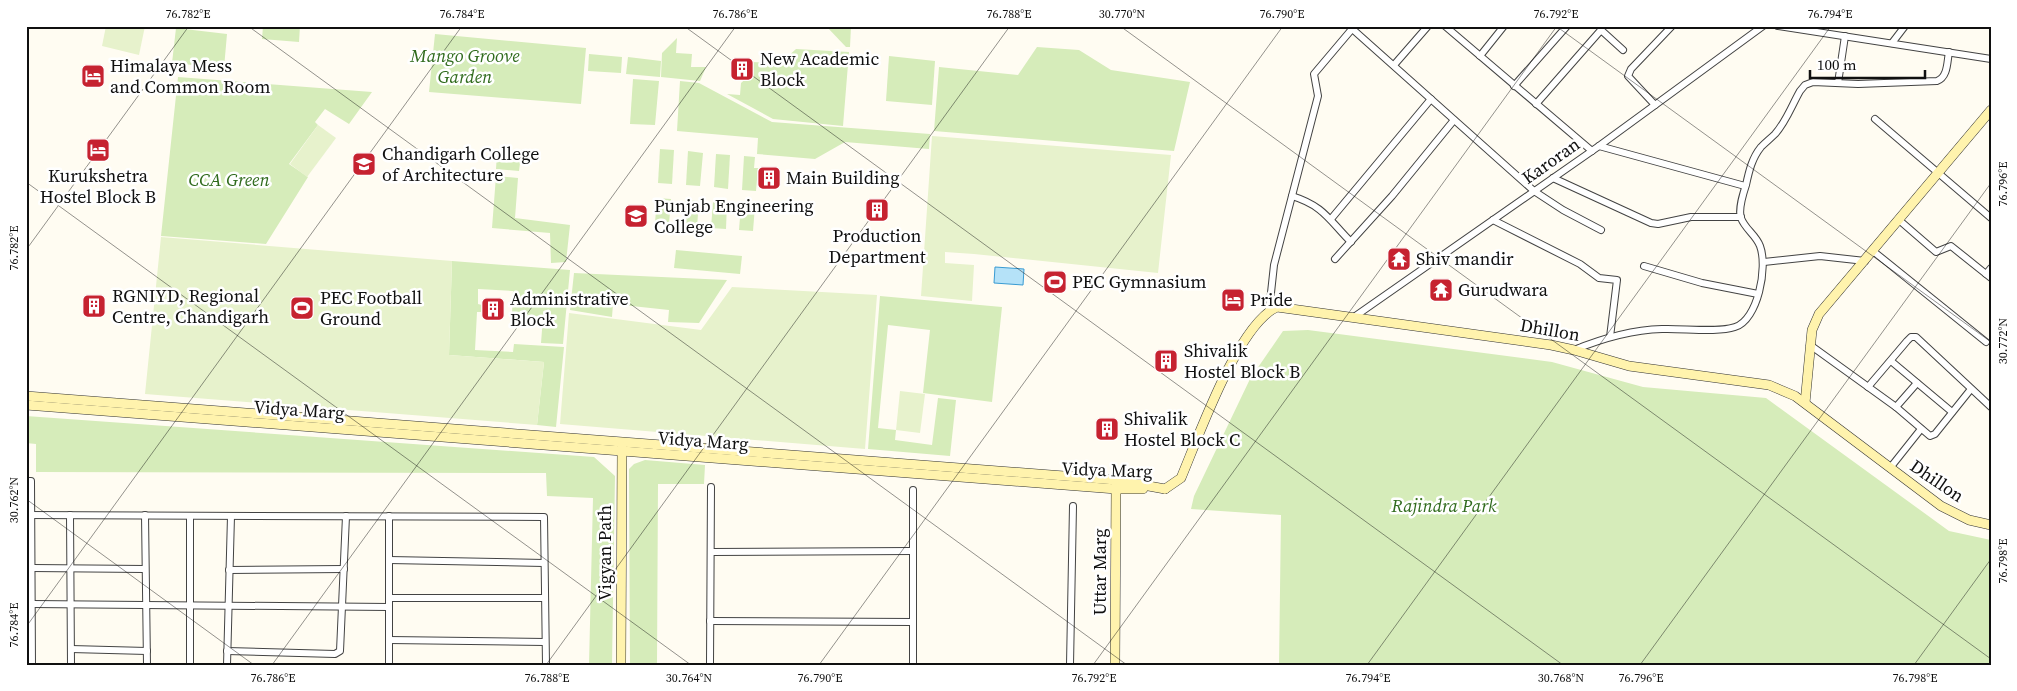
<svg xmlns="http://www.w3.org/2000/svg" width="2017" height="691" font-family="'Source Serif 4',serif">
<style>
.green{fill:#d6ecba}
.pitch{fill:#e7f2cc}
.water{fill:#b5e2f8;stroke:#399bd2}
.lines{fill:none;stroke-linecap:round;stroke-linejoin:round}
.street-casing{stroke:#434343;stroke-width:8}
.secondary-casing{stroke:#323232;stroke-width:10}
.street{stroke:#fff;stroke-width:6}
.secondary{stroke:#fff3ad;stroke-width:9}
.ticks{fill:none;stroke:#101010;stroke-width:1;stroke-opacity:0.45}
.labels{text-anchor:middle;stroke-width:5;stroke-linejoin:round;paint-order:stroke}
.park-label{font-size:18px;font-style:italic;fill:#306b1d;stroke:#fff}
.poi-label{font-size:18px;fill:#101010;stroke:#fff;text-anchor:start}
.street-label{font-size:18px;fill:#101010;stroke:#fff}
.neatline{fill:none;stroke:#101010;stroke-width:2}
.ticks-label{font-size:12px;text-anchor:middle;fill:#101010}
</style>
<rect width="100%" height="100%" fill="#fffcf2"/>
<g class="green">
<path d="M263 26H300L299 42 262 39Z"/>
<path d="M826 26H851L850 47H846Z"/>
<path d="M176 28 227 34 224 68 172 63Z"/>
<path d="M435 34 586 48 581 104 429 92Z"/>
<path d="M677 38 676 53 692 54 691 67H706L700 81 661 77 662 53Z"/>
<path d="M1037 47 1079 50 1111 70 1190 82 1174 151 934 131 939 67 1018 75Z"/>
<path d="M796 49 849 52 843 126 773 119 727 94 740 95 741 83 749 76 751 62 773 63 774 58 785 59Z"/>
<path d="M589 54 622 57 621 73 588 71Z"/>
<path d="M889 56 935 61 932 105 886 101Z"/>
<path d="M628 57 661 61 660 77 626 74Z"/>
<path d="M178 77 372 92 349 124 325 109 315 122 318 125 289 164 308 177 266 244 161 236Z"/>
<path d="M633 79 659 81 655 125 630 124Z"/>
<path d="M680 81 699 83 772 122 930 134 929 149 845 142 815 159 757 154 758 138 677 131Z"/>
<path d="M660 149 674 150 672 184 658 183Z"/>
<path d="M688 151 703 153 700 186 686 185Z"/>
<path d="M497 153 521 155 519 171 496 169Z"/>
<path d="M716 154 730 155 728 189 714 187Z"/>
<path d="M744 156 755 157 754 168H758L756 191 742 190Z"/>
<path d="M496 176 518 178 515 218 570 225 566 262 551 263 550 233 492 228Z"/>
<path d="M657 198 671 199 669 224 655 223Z"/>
<path d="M685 200 699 201 697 227 684 226Z"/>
<path d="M713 202 727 203 726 229 711 228Z"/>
<path d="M741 205 755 206 753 231 739 230Z"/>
<path d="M676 250 742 256 740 274 674 268Z"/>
<path d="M452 261 570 270 563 344 541 343 543 317 512 314 513 291 478 289V304L482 305 481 312H477L475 350 513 352 514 344 564 347 556 427 537 425 544 362 449 355Z"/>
<path d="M574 273 727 280 699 323 668 322 669 310 613 304 612 317 570 310Z"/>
<path d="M880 296 1002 307 992 402 923 393 930 330 888 325 878 428 896 430 895 440 932 445 938 398 956 400 950 456 868 449Z"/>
<path d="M1308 330 1552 362 1643 387 1766 398 1949 531 1991 540V665H1279L1281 515 1191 509 1194 496 1250 379 1283 331Z"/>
<path d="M26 416 594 457 615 476 612 665H589L593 498 547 496 546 473 36 472V444L26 443Z"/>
<path d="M645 460 705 465 704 484H658L657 665H630L629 469 634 464Z"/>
</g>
<g class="pitch">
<path d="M106 26H145L139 55 102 46Z"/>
<path d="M318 125 336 138 307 177 290 164Z"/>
<path d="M932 136 1171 155 1158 273 974 254 945 252V263L974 265 972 301 921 296Z"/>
<path d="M161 237 452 261 449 355 544 362 537 425 145 394Z"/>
<path d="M732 287 877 295 865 449 560 424 569 313 701 330Z"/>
<path d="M900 391 925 394 920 433 896 430Z"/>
</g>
<path class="water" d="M995 267 1024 269 1023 285 994 283Z"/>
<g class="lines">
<g class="street-casing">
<g id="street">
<path d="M1349 26 1534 191 1563 210 1601 230"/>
<path d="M1445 26 1592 151"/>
<path d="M1778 26 1991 59"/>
<path d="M1892 43 1905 26"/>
<path d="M1480 56 1504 26"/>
<path d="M1394 65 1428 26"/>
<path d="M1838 83 1845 36"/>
<path d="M1514 86 1567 26"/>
<path d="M1536 104 1601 30 1623 50"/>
<path d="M1655 105 1628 76 1631 69 1672 26"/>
<path d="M1875 119 1991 218"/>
<path d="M1599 146 1745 186"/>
<path d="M1553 178 1651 223 1658 224 1691 217H1741"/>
<path d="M1292 196C1324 206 1329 220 1351 242"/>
<path d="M1331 219 1431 99"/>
<path d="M1493 220 1580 264 1599 278 1617 280 1610 337"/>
<path d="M1899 220 1936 252 1951 246 1986 274"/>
<path d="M1873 251 1986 342"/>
<path d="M1335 259 1392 196 1454 120"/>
<path d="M1764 262 1820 256 1865 261"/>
<path d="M1644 266 1702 283 1758 294"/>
<path d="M1991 268 1986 274 1991 278"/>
<path d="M1269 311 1274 265 1318 96 1314 74 1352 29"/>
<path d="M1354 317 1599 146 1763 26"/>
<path d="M1810 345 1896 407 1930 436 1935 434 1971 389"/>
<path d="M1574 350C1603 338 1631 330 1662 329 1682 328 1717 333 1735 327 1758 320 1768 267 1760 246 1756 235 1745 229 1741 218 1738 209 1743 194 1746 185 1749 171 1752 158 1761 147 1766 142 1771 138 1775 134 1786 122 1792 105 1800 91L1805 85 1813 82 1858 84 1937 81C1948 77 1947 62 1949 52"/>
<path d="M1891 361 1952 412"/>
<path d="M1868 387 1907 341 1911 337H1916L1991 407"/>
<path d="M1896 407 1917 383"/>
<path d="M1890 468 1921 429"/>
<path d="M26 481H31L32 665"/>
<path d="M26 515 544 517 546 665"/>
<path d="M70 515 71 665"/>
<path d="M145 515 147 665"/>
<path d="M190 516V665"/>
<path d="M711 552 913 551"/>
<path d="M389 560 544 563"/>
<path d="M32 568 145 569"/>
<path d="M229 570 344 569"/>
<path d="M389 598H545"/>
<path d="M32 604 389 607"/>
<path d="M710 621 913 622"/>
<path d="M389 640 545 642"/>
<path d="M71 649 147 651"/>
<path d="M227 651 335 654 340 651 346 516"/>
<path d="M227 665 231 516"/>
<path d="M389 665V516"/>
<path d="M710 665 711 487"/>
<path d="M913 665V490"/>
<path d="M1070 665 1073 506"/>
</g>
</g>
<g class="secondary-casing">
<g id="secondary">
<path d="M26 396 1116 480 1165 489"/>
<path d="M1805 403 1812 330 1819 314 1991 110"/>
<path d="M26 405 1116 489H1143"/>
<path d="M1165 489 1181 478C1198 438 1238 324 1277 307L1551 345 1574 350 1629 366 1769 385 1795 396 1941 506 1969 520 1991 525"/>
<path d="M621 665 622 447"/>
<path d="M1115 665 1116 485"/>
</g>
</g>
<use href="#street" class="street"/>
<use href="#secondary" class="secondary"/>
</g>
<path class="ticks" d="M248 26 1127 665M684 26 1563 665M1120 26 1991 659M1556 26 1991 342M26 182 691 665M26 250 189 26M26 499 254 665M26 627 462 26M272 665 736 26M546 665 1010 26M819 665 1283 26M1093 665 1557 26M1367 665 1831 26M1640 665 1991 183M1914 665 1991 559"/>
<defs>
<g id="building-square" transform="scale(1.25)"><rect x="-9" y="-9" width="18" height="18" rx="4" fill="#c62230" stroke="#fff"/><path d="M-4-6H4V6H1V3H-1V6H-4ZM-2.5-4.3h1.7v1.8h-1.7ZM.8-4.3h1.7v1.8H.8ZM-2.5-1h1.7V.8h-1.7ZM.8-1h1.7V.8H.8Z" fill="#fff"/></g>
<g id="hotel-square" transform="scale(1.25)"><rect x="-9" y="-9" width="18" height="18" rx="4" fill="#c62230" stroke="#fff"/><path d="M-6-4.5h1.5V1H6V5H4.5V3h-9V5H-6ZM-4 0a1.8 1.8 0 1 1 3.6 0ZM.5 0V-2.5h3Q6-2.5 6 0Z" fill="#fff"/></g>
<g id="university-square" transform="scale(1.25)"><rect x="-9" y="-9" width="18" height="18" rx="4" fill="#c62230" stroke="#fff"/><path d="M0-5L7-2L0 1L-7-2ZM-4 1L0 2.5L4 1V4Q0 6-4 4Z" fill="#fff"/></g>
<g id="temple-square" transform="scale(1.25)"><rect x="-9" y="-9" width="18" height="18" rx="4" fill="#c62230" stroke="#fff"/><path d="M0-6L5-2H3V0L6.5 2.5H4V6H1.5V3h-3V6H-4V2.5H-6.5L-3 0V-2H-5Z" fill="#fff"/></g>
<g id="stadium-square" transform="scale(1.25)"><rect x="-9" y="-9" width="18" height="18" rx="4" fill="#c62230" stroke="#fff"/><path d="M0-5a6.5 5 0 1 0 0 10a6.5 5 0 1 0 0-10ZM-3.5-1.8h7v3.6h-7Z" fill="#fff"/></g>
</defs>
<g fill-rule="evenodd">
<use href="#building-square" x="742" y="69"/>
<use href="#hotel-square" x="93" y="76"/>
<use href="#hotel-square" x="98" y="150"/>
<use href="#university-square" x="364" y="164"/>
<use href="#building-square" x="769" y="178"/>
<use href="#building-square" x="877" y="210"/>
<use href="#university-square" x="636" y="216"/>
<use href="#temple-square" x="1399" y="259"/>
<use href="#stadium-square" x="1055" y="282"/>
<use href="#temple-square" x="1441" y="290"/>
<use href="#hotel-square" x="1233" y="300"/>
<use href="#building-square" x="94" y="306"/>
<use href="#stadium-square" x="302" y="308"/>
<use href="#building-square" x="493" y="309"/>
<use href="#building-square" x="1166" y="361"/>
<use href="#building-square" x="1107" y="429"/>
</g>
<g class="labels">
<g class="park-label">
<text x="465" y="62">Mango Groove<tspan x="465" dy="21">Garden</tspan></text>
<text x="229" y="186">CCA Green</text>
<text x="1444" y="512">Rajindra Park</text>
</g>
<g class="poi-label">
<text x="760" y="65">New Academic<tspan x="760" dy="21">Block</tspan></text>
<text x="110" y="72">Himalaya Mess<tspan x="110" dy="21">and Common Room</tspan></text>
<text x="382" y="160">Chandigarh College<tspan x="382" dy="21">of Architecture</tspan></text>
<text x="98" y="182" text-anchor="middle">Kurukshetra<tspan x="98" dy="21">Hostel Block B</tspan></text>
<text x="786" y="184">Main Building</text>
<text x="654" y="212">Punjab Engineering<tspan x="654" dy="21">College</tspan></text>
<text x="877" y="242" text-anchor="middle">Production<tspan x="877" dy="21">Department</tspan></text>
<text x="1416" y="265">Shiv mandir</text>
<text x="1072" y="288">PEC Gymnasium</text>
<text x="1458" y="296">Gurudwara</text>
<text x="112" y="302">RGNIYD, Regional<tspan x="112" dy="21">Centre, Chandigarh</tspan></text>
<text x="320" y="304">PEC Football<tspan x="320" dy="21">Ground</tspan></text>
<text x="510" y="305">Administrative<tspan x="510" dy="21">Block</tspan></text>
<text x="1250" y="306">Pride</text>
<text x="1184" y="357">Shivalik<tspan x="1184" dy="21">Hostel Block B</tspan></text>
<text x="1124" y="425">Shivalik<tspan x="1124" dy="21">Hostel Block C</tspan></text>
</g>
<g class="street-label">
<text transform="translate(1551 161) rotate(-35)" y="6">Karoran</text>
<text transform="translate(1550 330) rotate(10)" y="6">Dhillon</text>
<text transform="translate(299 410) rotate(4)" y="6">Vidya Marg</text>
<text transform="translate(703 441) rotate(4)" y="6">Vidya Marg</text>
<text transform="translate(1107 470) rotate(2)" y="6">Vidya Marg</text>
<text transform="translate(1937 481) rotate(34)" y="6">Dhillon</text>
<text transform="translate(605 553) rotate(-90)" y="6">Vigyan Path</text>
<text transform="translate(1100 572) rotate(-90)" y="6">Uttar Marg</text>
</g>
</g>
<rect width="2017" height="691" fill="none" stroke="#ffffff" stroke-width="55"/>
<path d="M1810 70v8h115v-8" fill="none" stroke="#101010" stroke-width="2.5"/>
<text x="1817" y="70" font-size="15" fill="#101010" stroke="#ffffff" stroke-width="4" paint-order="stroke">100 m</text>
<rect x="28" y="28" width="1962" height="636" class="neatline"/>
<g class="ticks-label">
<text x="188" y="18">76.782°E</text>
<text x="462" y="18">76.784°E</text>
<text x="735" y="18">76.786°E</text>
<text x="1009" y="18">76.788°E</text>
<text x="1122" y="18">30.770°N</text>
<text x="1282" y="18">76.790°E</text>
<text x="1556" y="18">76.792°E</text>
<text x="1830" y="18">76.794°E</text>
<text transform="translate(2003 184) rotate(-90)" y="4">76.796°E</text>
<text transform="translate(14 248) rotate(-90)" y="4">76.782°E</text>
<text transform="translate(2003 341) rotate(-90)" y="4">30.772°N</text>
<text transform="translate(14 500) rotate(-90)" y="4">30.762°N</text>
<text transform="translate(2003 561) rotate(-90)" y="4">76.798°E</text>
<text transform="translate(14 625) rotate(-90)" y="4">76.784°E</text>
<text x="273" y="682">76.786°E</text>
<text x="547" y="682">76.788°E</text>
<text x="689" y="682">30.764°N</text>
<text x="820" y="682">76.790°E</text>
<text x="1094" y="682">76.792°E</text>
<text x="1368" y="682">76.794°E</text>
<text x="1561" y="682">30.768°N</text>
<text x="1641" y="682">76.796°E</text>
<text x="1915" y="682">76.798°E</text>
</g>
</svg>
